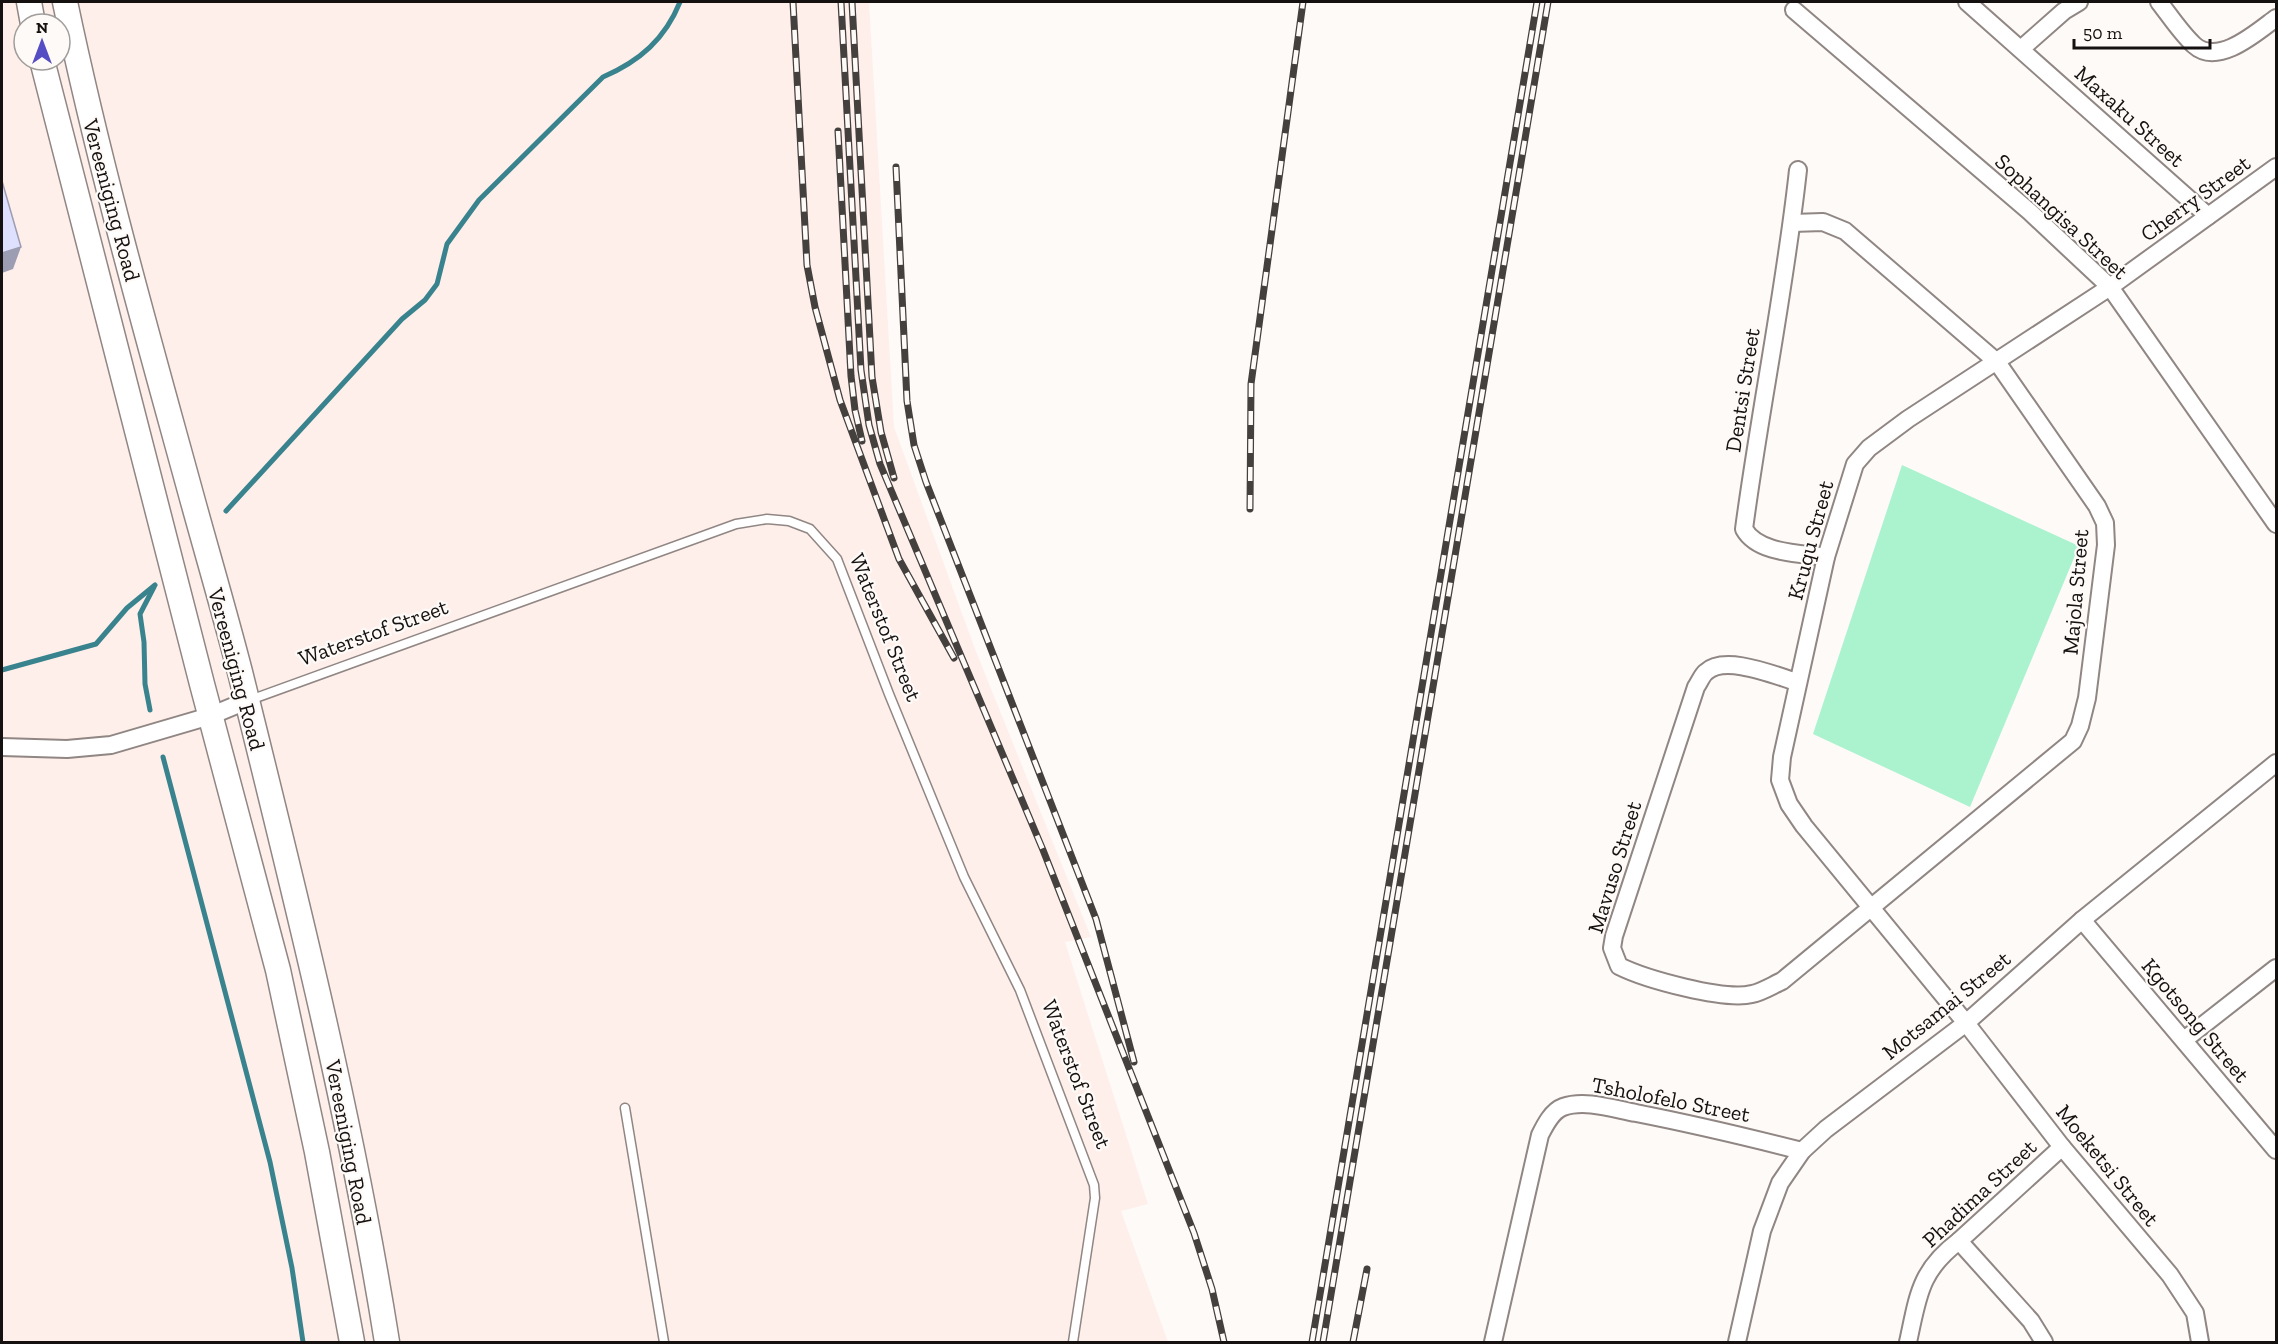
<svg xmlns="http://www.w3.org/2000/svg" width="2278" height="1344" font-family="'Zilla Slab',serif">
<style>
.built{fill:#feefea;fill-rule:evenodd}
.green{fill:#abf2cf}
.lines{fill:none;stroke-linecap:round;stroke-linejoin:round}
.stream{stroke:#38838e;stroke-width:5}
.lane-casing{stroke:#908683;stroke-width:11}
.street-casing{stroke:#908683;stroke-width:20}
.secondary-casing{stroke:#908683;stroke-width:27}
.lane{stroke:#fff;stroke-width:8}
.street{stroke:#fff;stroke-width:16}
.secondary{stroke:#fff;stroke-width:24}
.rail-casing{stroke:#43403e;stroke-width:7}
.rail{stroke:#fefaf8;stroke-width:4.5;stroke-dasharray:14;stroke-linecap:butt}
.shaded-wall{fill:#9c9db2}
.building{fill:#dfe0fe;stroke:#9c9db2;stroke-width:1.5}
.labels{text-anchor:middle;stroke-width:4.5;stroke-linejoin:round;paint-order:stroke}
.street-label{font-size:22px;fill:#141110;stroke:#fefaf8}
</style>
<rect width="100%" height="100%" fill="#fefaf8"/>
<path class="built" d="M2 2H869L894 427 975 649 1091 937 1065 942 1148 1204 1121 1211 1168 1342H2ZM24 24H60V60H24Z"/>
<path class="green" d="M1902 465 2079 546 1970 807 1813 734Z"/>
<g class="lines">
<g class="stream">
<path d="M226 511 402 319 425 300 437 284 447 244 479 200 603 77C640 61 665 39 680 2"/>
<path d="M2 670 96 644 127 608 155 585"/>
<path d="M150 710 145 684 144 642 140 614 154 587"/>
<path d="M163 757 270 1162 292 1268 303 1342"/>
</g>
<g class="lane-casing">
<g id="lane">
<path d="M250 700 736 524 767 519 789 521 810 529 837 559 889 694 964 877 1020 990 1094 1185 1095 1198 1073 1342"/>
<path d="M625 1108 664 1342"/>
</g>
</g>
<g class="street-casing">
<g id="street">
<path d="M1967 2 2208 216"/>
<path d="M2159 2C2170 16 2181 33 2194 45 2218 67 2257 32 2276 18"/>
<path d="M1794 10 2030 212 2110 287 2276 524"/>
<path d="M2021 49 2064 11 2079 2"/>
<path d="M1798 170C1785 290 1760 409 1744 529 1758 554 1800 553 1826 557"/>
<path d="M1792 223 1823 222 1845 231 1997 362 2097 506 2105 523 2106 545 2087 698 2080 726 2073 741 1782 981C1773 985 1762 992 1752 994 1724 1001 1645 979 1619 966L1612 948 1614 936 1696 687C1699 683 1702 675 1706 672 1725 654 1776 676 1797 682"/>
<path d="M2 747 67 749 111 745 210 716 246 701"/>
<path d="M2082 920 2276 1150"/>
<path d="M2184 1040 2276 968"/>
<path d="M1959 1241 2031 1321 2044 1342"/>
<path d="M1493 1342 1540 1135C1545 1125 1552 1111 1563 1107 1585 1099 1614 1109 1636 1113 1692 1124 1747 1137 1802 1151"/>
<path d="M1737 1342 1762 1231 1780 1183 1802 1151 1826 1129 1966 1023 2082 920 2276 763"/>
<path d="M1908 1342C1918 1297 1919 1271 1959 1241L2062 1147"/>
<path d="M2200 1342 2195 1313 2170 1275 2062 1147 1966 1023 1804 826 1789 804 1780 780 1782 757 1826 557 1855 464 1869 448 1908 419 2110 287 2276 167"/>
</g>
</g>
<g class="secondary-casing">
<g id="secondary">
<path d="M29 2 33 24"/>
<path d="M65 2C100 169 147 334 192 498 208 556 225 614 240 672 295 894 351 1116 387 1342"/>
<path d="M42 60 202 684 278 970 317 1152 352 1342"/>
</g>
</g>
<use href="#lane" class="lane"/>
<use href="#street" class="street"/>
<use href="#secondary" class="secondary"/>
<g class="rail-casing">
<g id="rail">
<path d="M793 2 807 265 815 307 840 400 883 516 899 559 954 658"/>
<path d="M841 2 861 370 869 425 880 464 1043 850 1194 1233 1212 1289 1224 1342"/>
<path d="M852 2 872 377 881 432 894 478"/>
<path d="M838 131 851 376 855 410 862 441"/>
<path d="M896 167 907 401 914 445 926 482 1096 919 1134 1062"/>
<path d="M1250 509 1251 384 1303 2"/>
<path d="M1312 1342 1537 2"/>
<path d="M1323 1342 1548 2"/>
<path d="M1353 1342 1367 1269"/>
</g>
</g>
<use href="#rail" class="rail"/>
</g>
<path class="shaded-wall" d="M21 247 13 269 2 273V253Z"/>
<path class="building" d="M2 181 21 247 2 253Z"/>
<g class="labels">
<g class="street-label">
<text transform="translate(2130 116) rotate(42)" y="8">Maxaku Street</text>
<text transform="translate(2195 198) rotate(-36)" y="8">Cherry Street</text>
<text transform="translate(112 200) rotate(75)" y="8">Vereeniging Road</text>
<text transform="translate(2062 216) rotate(43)" y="8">Sophangisa Street</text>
<text transform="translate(1742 390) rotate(-81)" y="8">Dentsi Street</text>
<text transform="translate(1810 540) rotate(-75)" y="8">Kruqu Street</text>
<text transform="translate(2075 592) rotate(-85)" y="8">Majola Street</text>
<text transform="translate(886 627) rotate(68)" y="8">Waterstof Street</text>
<text transform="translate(373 632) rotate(-20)" y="8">Waterstof Street</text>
<text transform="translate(237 669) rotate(75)" y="8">Vereeniging Road</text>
<text transform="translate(1614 867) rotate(-73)" y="8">Mavuso Street</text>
<text transform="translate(1946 1005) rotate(-39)" y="8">Motsamai Street</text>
<text transform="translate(2196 1020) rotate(50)" y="8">Kgotsong Street</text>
<text transform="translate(1077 1074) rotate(69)" y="8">Waterstof Street</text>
<text transform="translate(1671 1099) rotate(11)" y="8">Tsholofelo Street</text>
<text transform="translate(349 1142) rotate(79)" y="8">Vereeniging Road</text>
<text transform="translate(2108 1165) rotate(51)" y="8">Moeketsi Street</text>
<text transform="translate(1979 1193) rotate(-43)" y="8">Phadima Street</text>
</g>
</g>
<rect width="2278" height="1344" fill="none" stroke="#141110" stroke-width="6"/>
<g transform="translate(42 42)"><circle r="28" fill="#fefaf8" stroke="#a09d9b" stroke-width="1.5"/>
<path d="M0-4.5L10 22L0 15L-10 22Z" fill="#554dc4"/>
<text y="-9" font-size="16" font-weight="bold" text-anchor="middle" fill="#141110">N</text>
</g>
<path d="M2074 39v9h136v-9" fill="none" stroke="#141110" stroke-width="3"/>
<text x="2083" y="39" font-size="18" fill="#141110" stroke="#fefaf8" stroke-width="4.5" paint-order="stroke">50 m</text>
</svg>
